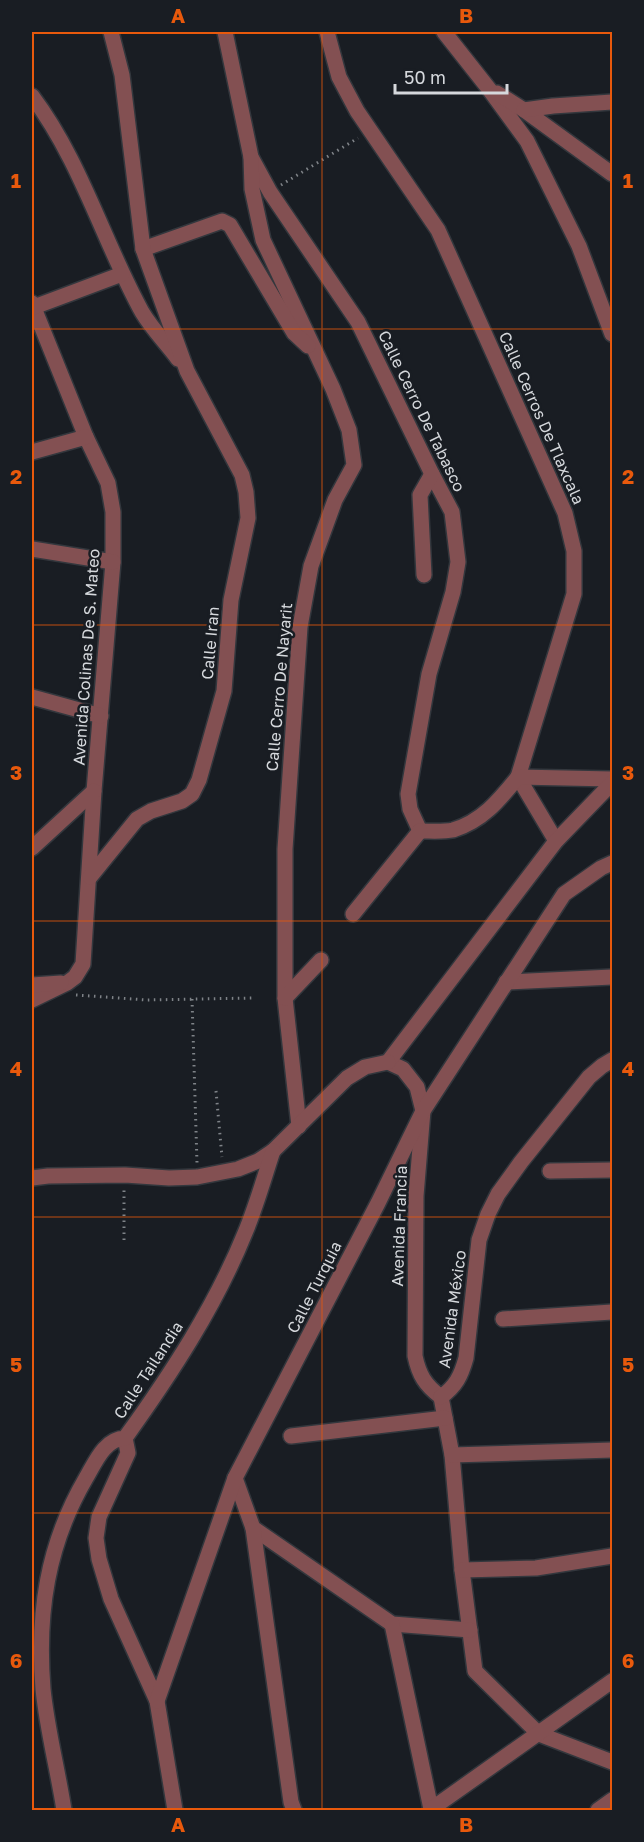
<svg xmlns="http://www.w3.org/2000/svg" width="644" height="1842" font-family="'Golos Text',sans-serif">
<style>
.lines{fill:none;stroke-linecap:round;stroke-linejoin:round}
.minor-casing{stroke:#33373d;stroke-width:18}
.path{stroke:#7f8388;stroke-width:3;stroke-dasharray:1.5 4.5;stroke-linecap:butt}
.minor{stroke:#835052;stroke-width:15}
.grid{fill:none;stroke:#e8590c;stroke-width:1.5;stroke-opacity:0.55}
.labels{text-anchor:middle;stroke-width:5;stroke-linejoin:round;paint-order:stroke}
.street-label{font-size:16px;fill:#d5d8dc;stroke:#191d23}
.neatline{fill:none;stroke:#e8590c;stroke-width:2}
.grid-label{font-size:20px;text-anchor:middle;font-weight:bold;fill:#e8590c}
</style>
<rect width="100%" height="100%" fill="#191d23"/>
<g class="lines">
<g class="minor-casing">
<g id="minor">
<path d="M225 32 251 157 270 192 358 322 432 474 452 512 458 562 453 592 429 674 408 794 410 809 420 831"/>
<path d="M327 32 339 77 357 111 438 230 565 513 574 551V594L518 777 556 841"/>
<path d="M444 32 489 89 527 141 579 246 612 334"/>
<path d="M497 93 524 110 612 174"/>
<path d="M32 96C81 161 103 241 142 312 152 329 167 344 178 359"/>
<path d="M524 110 553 106 612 102"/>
<path d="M251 157 252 189 263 240 333 389 349 430 354 465 335 500 311 566 300 627 285 849V998L299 1126"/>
<path d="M143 249 222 221 230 225 294 333 308 346"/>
<path d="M32 303 86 437 108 483 113 512V562L94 791 83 964 75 977 67 983 32 1000"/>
<path d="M34 307 122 274"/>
<path d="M32 452 86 437"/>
<path d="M32 549 113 562"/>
<path d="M424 575 420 495 432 474"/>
<path d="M32 697 101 716"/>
<path d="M420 831C431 831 443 832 453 830 483 821 500 799 518 777L612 779"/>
<path d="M32 848 94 791"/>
<path d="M90 877 137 819 151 811 182 801 192 794 199 780 224 691 231 600 248 518 246 492 242 475 187 371 143 249 122 75 111 32"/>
<path d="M353 914 420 831"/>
<path d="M506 982 612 977"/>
<path d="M32 985 61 983"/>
<path d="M285 998 321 960"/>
<path d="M388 1062 403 1069 417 1087 423 1111 416 1196 415 1356C419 1375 425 1385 441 1397"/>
<path d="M388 1062 556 841 612 783"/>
<path d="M550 1171 612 1170"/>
<path d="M32 1178 48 1176 125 1175 169 1178 197 1177 238 1169 258 1161 273 1151 347 1078 365 1067 388 1062"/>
<path d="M503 1319 612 1312"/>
<path d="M441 1397 452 1455 462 1570 475 1671 539 1734 612 1762"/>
<path d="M441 1397C456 1386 461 1376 466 1358L479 1240 488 1214 498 1194 521 1162 589 1077 602 1066 612 1060"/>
<path d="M291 1436 445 1418"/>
<path d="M125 1438 128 1453 99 1517 96 1538 99 1559 111 1599 157 1701 175 1810"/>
<path d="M452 1455 612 1450"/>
<path d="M235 1478 253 1528 392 1624 470 1630"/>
<path d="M253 1528 291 1802 294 1810"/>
<path d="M462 1570 536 1568 612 1556"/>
<path d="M392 1624 431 1809"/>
<path d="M157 1701 235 1478 378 1203 423 1111 564 894 601 868 612 863"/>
<path d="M64 1810C58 1771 47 1729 43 1689 37 1613 47 1545 86 1478 95 1463 104 1439 125 1438 171 1374 215 1307 245 1233 256 1207 264 1178 273 1151"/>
<path d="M430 1810 612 1681"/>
<path d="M598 1810 612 1800"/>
</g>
</g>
<g class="path">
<path d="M281 185 358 138"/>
<path d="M76 995 147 1000 252 998"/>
<path d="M192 999 197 1163"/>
<path d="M216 1091 222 1157"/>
<path d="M124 1240V1189"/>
</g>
<use href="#minor" class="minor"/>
</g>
<path class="grid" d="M322 32V1810M32 329H612M32 625H612M32 921H612M32 1217H612M32 1513H612"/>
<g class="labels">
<g class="street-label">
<text transform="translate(422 411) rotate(64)" y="6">Calle Cerro De Tabasco</text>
<text transform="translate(542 418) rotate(66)" y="6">Calle Cerros De Tlaxcala</text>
<text transform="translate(210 643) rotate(-85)" y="6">Calle Iran</text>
<text transform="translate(86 657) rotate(-86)" y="6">Avenida Colinas De S. Mateo</text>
<text transform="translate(279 687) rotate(-85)" y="6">Calle Cerro De Nayarit</text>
<text transform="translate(399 1226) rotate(-88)" y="6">Avenida Francia</text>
<text transform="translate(314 1287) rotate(-63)" y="6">Calle Turquia</text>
<text transform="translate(452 1309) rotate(-82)" y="6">Avenida México</text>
<text transform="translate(148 1370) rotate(-57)" y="6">Calle Tailandia</text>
</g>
</g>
<rect width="644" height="1842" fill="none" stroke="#191d23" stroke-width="66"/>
<path d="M395 84v9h112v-9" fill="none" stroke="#d5d8dc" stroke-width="3"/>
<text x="404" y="84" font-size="18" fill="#d5d8dc" stroke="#191d23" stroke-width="4.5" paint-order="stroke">50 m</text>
<rect x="33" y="33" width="578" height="1776" class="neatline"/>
<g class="grid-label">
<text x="178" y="23">A</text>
<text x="466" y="23">B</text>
<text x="16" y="188">1</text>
<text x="628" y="188">1</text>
<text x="16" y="484">2</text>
<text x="628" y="484">2</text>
<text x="16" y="780">3</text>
<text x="628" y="780">3</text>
<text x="16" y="1076">4</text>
<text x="628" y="1076">4</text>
<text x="16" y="1372">5</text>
<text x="628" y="1372">5</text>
<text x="16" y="1668">6</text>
<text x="628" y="1668">6</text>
<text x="178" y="1832">A</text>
<text x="466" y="1832">B</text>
</g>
</svg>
